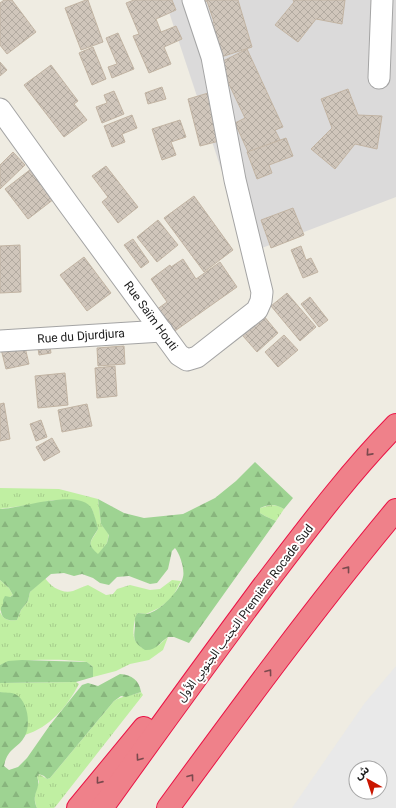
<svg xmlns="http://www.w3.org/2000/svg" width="396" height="808" font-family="Roboto,'Noto Sans Arabic',sans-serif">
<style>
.residential{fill:#dbdada}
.grass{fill:url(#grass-tufts)}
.forest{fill:url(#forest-firs)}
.parking{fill:#e9e9e9;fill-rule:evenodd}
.building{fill:url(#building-cross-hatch);stroke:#c2b4a3}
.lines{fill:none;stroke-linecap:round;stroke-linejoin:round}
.minor-casing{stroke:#a4a4a4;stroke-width:23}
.highway-casing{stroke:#ea1345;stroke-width:24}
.minor{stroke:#fff;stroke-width:21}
.highway{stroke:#ef818a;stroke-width:22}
.oneway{stroke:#7b4a4e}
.labels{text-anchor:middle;stroke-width:4;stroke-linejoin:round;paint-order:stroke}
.street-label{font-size:12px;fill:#1d1d1d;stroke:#fff}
</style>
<defs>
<pattern id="grass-tufts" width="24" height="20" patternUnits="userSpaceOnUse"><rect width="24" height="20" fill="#c0efa2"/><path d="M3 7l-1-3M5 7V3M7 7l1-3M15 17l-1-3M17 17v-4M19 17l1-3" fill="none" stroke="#a5cc8b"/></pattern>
<pattern id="forest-firs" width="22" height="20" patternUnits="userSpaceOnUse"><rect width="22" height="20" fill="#9ed392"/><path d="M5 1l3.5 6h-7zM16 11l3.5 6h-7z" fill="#88b57d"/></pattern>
<pattern id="building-cross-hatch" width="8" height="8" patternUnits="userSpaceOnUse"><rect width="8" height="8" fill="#d0c6bb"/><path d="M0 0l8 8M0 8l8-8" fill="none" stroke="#b2aaa0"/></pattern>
</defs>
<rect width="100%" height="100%" fill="#efece2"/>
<path class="residential" d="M167 0H396V197L249 253 166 3Z"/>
<g class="grass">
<path d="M0 488 59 489 98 499 101 524 109 534 107 543 98 555C85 543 92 541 98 529L92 509 53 500 35 504 0 509Z"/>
<path d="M271 505 278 506 284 509 276 521 265 516 260 513V508Z"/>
<path d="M45 578C51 587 62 594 73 591 78 589 82 587 88 585L106 595 113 594 117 589 130 585 150 590 160 589 172 580 181 581 172 598 159 608 146 614 138 613C134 617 132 635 135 640 136 643 140 645 142 648L159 645 168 637 163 650 149 660 130 664 116 671 93 677V667L87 662C67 659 18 658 0 665V580L9 588 13 595C7 598 3 605 0 612 4 620 8 621 17 620L21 610 28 601 30 592Z"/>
<path d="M76 682 79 684C67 707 50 727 25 735L28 723 3 693 0 692V683Z"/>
<path d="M141 692 143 695 56 806 54 808H37C33 799 35 792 39 782L37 777 39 774 47 779 50 778 114 701C123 695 132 696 141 692Z"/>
</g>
<g class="forest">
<path d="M255 462 293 498 284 509C275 504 270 504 260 508V513L265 516 276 521 189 643 174 637H168C160 642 156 651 145 650 132 641 134 639 135 625 135 620 134 617 138 613 141 613 144 614 147 614 160 611 180 591 183 577 185 570 180 554 175 548L172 551 168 569 157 583 150 584 129 576 117 577 109 585 100 583 93 578 82 574 74 576 64 573 51 574 30 592 28 601 21 610 17 620C7 621 0 619 1 607L3 605V600L5 596 10 597 13 595 9 588 0 580V509C19 509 81 487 92 509 93 511 98 526 98 529 92 540 85 543 98 554L107 543 109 535 101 524 98 499 124 513 144 518 183 514 215 498 236 481Z"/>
<path d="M22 660 87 662 93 667V677L76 682 0 683V665L8 661Z"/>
<path d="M120 674C132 675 139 680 141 692L126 697 121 696 114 701 50 778 47 779 44 776 39 774 37 777C42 789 30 793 37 808H0V692C5 693 11 692 15 694 28 700 31 725 25 736 17 750 8 747 4 766L9 770 18 767 27 758 50 725 82 685 88 683 98 686Z"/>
</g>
<path class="parking" d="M396 666V808H292L364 704ZM356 768H380V792H356Z"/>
<g class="building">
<path d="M4 0H12L36 32 7 54 0 45V3Z"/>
<path d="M86 0H88L103 42 81 50 65 8Z"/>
<path d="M134 0H172L176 10 156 19 161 32 176 26 182 39 164 47 171 64 149 73 133 36 139 34 126 3Z"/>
<path d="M204 0H238L252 47 218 58 207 24 214 22 207 1 204 2Z"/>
<path d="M293 0H345L342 24 316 19 298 42 275 25 294 2Z"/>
<path d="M118 33 134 69 112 78 108 67 117 64 106 38Z"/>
<path d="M93 47 106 79 92 85 79 53Z"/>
<path d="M247 49 283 127 275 130 280 140 249 154 235 123 245 118 219 63Z"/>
<path d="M0 62 7 70 0 76Z"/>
<path d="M51 65 78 101 74 104 87 120 64 137 24 85Z"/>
<path d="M162 87 166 99 148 104 145 93Z"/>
<path d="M348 89 358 115 382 116 377 149 355 144 335 169 311 149 332 128 321 99Z"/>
<path d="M114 91 124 114 102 123 96 107 107 103 104 95Z"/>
<path d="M215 91 227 139 200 146 188 99Z"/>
<path d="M132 115 137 128 122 134 125 142 112 147 104 126Z"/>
<path d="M180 120 186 137 171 142 176 155 162 160 152 129Z"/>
<path d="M286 138 293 156 269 165 272 173 257 179 247 152Z"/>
<path d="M13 152 25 165 0 189V165Z"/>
<path d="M106 166 138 207 118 223 102 202 108 197 92 176Z"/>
<path d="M31 169 54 199 28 219 5 189Z"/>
<path d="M194 196 233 250 204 272 164 218Z"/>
<path d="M293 208 304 235 271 248 261 220Z"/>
<path d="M158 220 178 245 157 262 137 237Z"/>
<path d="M133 239 149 262 141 268 124 245Z"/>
<path d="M20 245 21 292 0 293V246Z"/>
<path d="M301 246 306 260 311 258 318 272 303 278 291 250Z"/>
<path d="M84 257 111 293 87 311 60 275Z"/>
<path d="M183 259 196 279 220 262 237 287 172 333 156 310 167 302 151 279 170 265 171 267Z"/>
<path d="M287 293 316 327 300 341 271 306Z"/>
<path d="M310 297 328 320 319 327 301 304Z"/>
<path d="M258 309 278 333 257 352 236 328Z"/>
<path d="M48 333 51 353 39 355 36 335Z"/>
<path d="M284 335 298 350 278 367 265 352Z"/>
<path d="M24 343 29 364 6 369 1 349Z"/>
<path d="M124 346 125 364 98 366 97 348Z"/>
<path d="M115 366 117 396 97 398 95 368Z"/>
<path d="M65 373 68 405 38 408 35 376Z"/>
<path d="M4 403 10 439 0 441V404Z"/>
<path d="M87 404 92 426 62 432 58 410Z"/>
<path d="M41 420 47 437 36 441 30 424Z"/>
<path d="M52 438 60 452 44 461 36 447Z"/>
</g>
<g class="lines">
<g class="minor-casing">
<g id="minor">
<path d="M379 78 382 0"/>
<path d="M0 109 69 205 179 355 187 360 197 357 257 310 261 301 262 292 235 180 212 57 193 0"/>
<path d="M0 341 162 331"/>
</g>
</g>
<g class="highway-casing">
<g id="highway">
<path d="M78 808 144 728"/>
<path d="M102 808C155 734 208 661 262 588 305 532 347 475 396 425"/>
<path d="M168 808C242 707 316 606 396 510"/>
</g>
</g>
<use href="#minor" class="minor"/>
<use href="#highway" class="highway"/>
</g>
<defs><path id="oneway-chevron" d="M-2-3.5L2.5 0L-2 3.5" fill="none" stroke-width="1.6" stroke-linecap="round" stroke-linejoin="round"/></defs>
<g class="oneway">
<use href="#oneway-chevron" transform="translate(369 453) rotate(132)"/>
<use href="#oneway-chevron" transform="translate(347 569) rotate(-52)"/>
<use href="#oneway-chevron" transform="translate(269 672) rotate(-53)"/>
<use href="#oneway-chevron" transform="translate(139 758) rotate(126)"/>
<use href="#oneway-chevron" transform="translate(191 777) rotate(-53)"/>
<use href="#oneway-chevron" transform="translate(99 781) rotate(129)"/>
</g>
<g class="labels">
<g class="street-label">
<text transform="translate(151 316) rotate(54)" y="4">Rue Saïm Houti</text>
<text transform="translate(81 336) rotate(-4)" y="4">Rue du Djurdjura</text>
<text transform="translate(245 613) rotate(-53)" y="4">التجنب الجنوبي الأول Première Rocade Sud</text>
</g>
</g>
<g transform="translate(368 780) rotate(321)"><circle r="19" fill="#ffffff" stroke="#a5a5a5"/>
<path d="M0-3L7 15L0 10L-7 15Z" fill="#ca1600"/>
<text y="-6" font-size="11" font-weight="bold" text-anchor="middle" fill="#1d1d1d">ش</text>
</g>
</svg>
